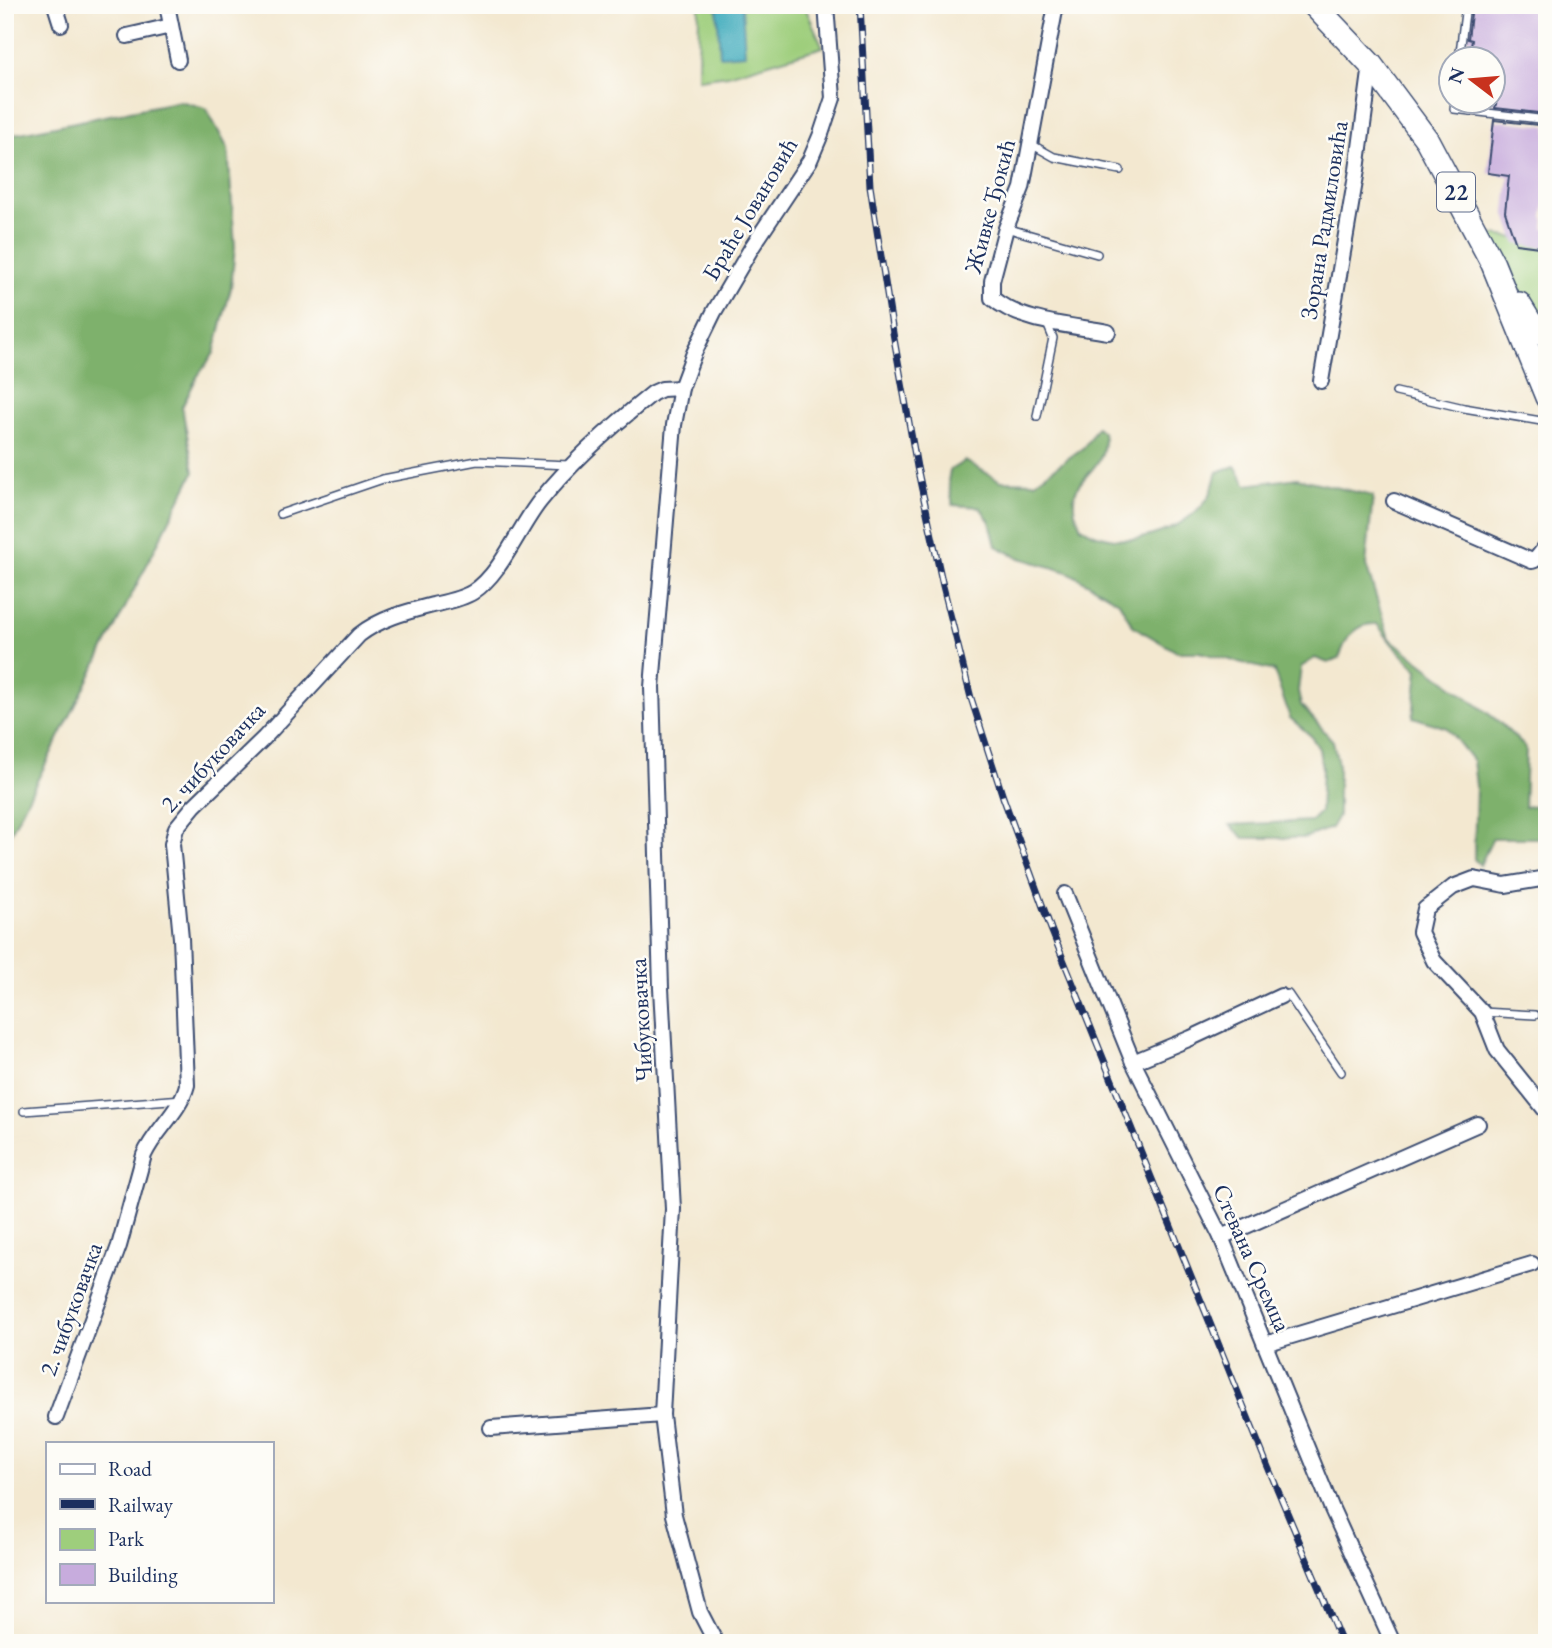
<svg xmlns="http://www.w3.org/2000/svg" width="1552" height="1648" font-family="'EB Garamond',serif">
<style>
.green{fill:#9ece7c;stroke:#5c7e6d;stroke-width:2}
.forest{fill:#7eb16c;stroke:#4c7065;stroke-width:2}
.water{fill:#3daabc;stroke:#2c6c8d;stroke-width:2}
.building{fill:#c7acdd}
.lines{fill:none;stroke-linecap:round;stroke-linejoin:round}
.lane-casing{stroke:#3b4b6f;stroke-width:10}
.street-casing{stroke:#3b4b6f;stroke-width:18}
.primary-casing{stroke:#3b4b6f;stroke-width:26}
.lane{stroke:#fff;stroke-width:7}
.street{stroke:#fff;stroke-width:14}
.primary{stroke:#fff;stroke-width:23}
.rail-casing{stroke:#1b2f5e;stroke-width:7}
.rail{stroke:#fdfcf7;stroke-width:4.5;stroke-dasharray:13;stroke-linecap:butt}
.labels{text-anchor:middle;stroke-width:5;stroke-linejoin:round;paint-order:stroke}
.shield{fill:#fdfcf7;stroke:#5f6c8c;stroke-width:2}
.shield-label{font-size:23px;font-weight:bold;fill:#1b2f5e}
.street-label{font-size:24px;fill:#1b2f5e;stroke:#fdfcf7}
</style>
<rect width="100%" height="100%" fill="#fdfcf7"/>
<filter id="ink" filterUnits="userSpaceOnUse"><feTurbulence type="fractalNoise" baseFrequency=".0143" numOctaves="2"/><feDisplacementMap in="SourceGraphic" scale="14" xChannelSelector="R" yChannelSelector="G"/><feConvolveMatrix kernelMatrix="1 2 1 2 8 2 1 2 1" color-interpolation-filters="sRGB"/></filter>
<filter id="wash" filterUnits="userSpaceOnUse"><feTurbulence type="fractalNoise" baseFrequency=".00686" numOctaves="4" result="noise"/><feDisplacementMap in="SourceGraphic" scale="28" xChannelSelector="R" yChannelSelector="G"/><feGaussianBlur stdDeviation="1.57" result="paint"/><feColorMatrix in="noise" values="0 0 0 0 0 0 0 0 0 0 0 0 0 0 0 0 0 1.4 0 .05"/><feComposite in="paint" operator="in"/></filter>
<g filter="url(#wash)">
<rect width="100%" height="100%" fill="#f3e8d0"/>
<g class="green">
<path d="M699 5H804L823 47 728 75 698 79Z"/>
<path d="M1477 233 1547 242V396Z"/>
</g>
<g class="forest">
<path d="M180 101 206 108 228 149 235 247 231 288 214 353 197 377 182 407 194 472 5 844V136Z"/>
<path d="M1097 427 1103 432C1110 472 1071 474 1074 506 1074 513 1079 521 1081 527 1087 530 1094 535 1101 536 1138 547 1185 529 1208 498 1213 491 1214 480 1217 472L1235 466 1247 485 1297 478 1373 496 1366 565 1389 638 1498 721 1526 748 1524 807 1547 804V838H1493L1480 865 1474 859 1476 786 1473 761 1447 728 1413 717 1418 670 1393 645 1377 624C1355 623 1345 639 1339 659L1328 663 1315 658 1301 667 1298 691 1301 705 1333 741 1338 764V816L1331 828 1304 838H1244L1230 825 1311 821 1320 812 1322 768 1319 749 1311 736 1290 718 1274 671 1199 652H1177L1133 626 1119 602 1068 572 1020 558 996 546 990 522 980 507 953 505 948 481 950 470 965 461 1001 481 1035 482 1084 447Z"/>
</g>
<path class="water" d="M717 5H742L745 54 720 56Z"/>
<g id="blocks">
<g class="building">
<path d="M1472 5H1547V114L1495 108 1496 104H1493V60H1469L1472 40 1468 39Z"/>
<path d="M1494 120 1547 126V187L1543 218 1545 219 1544 229H1547V248L1516 244 1505 212 1509 176 1488 173Z"/>
</g>
</g>
</g>
<g filter="url(#ink)">
<use href="#blocks" fill-opacity="0" stroke="#3b4b6f" stroke-width="2"/>
<g class="lines">
<g class="lane-casing">
<g id="lane">
<path d="M1459 60 1466 5"/>
<path d="M1455 102 1454 109 1547 120"/>
<path d="M1031 144 1054 157 1120 170"/>
<path d="M1006 228 1097 254"/>
<path d="M1396 392 1464 408 1547 422"/>
<path d="M1037 416 1053 338 1046 321"/>
<path d="M280 514 383 479 477 461 569 465"/>
<path d="M1281 996 1288 994 1341 1072"/>
<path d="M1483 1012 1535 1015"/>
<path d="M24 1111 183 1099"/>
</g>
</g>
<g class="street-casing">
<g id="street">
<path d="M55 5 61 24"/>
<path d="M167 5 178 60"/>
<path d="M237 5V6"/>
<path d="M1056 5 1022 188 1006 228 992 281V298C1021 323 1071 325 1108 332"/>
<path d="M127 36 171 26"/>
<path d="M1321 381 1357 170 1371 65"/>
<path d="M1394 501 1532 561 1535 560 1547 545"/>
<path d="M1547 878 1505 885 1474 879 1453 887 1425 909 1420 932 1434 961 1482 1012 1497 1050 1547 1112"/>
<path d="M1065 894 1133 1062 1221 1237 1332 1509 1393 1643"/>
<path d="M1133 1062 1191 1038 1281 996"/>
<path d="M1221 1237 1478 1124"/>
<path d="M1265 1344 1532 1264"/>
<path d="M56 1417 119 1246 144 1155C155 1130 180 1112 187 1085L181 938 172 844 176 828 194 806 264 738 359 635C381 618 406 612 433 605 446 602 462 599 473 592 502 573 519 527 540 501 572 461 613 425 653 393L662 389 681 388"/>
<path d="M491 1428 662 1415"/>
<path d="M716 1643 700 1612 674 1515 662 1415 673 1209 661 988 652 687 674 425 681 388 694 353 714 312 752 247 810 160 821 134 833 98 826 5"/>
</g>
</g>
<g class="primary-casing">
<g id="primary">
<path d="M1314 5 1371 65 1427 140 1493 264 1547 397"/>
<path d="M1519 304 1530 322 1547 336"/>
</g>
</g>
<use href="#lane" class="lane"/>
<use href="#street" class="street"/>
<use href="#primary" class="primary"/>
<g class="rail-casing">
<path id="rail" d="M860 5 870 186 893 333 917 467 943 586 971 698 1003 797 1051 929 1268 1467 1342 1643"/>
</g>
<use href="#rail" class="rail"/>
</g>
</g>
<g class="labels">
<rect class="shield" x="1437" y="172.5" width="38" height="39" rx="5"/>
<g class="shield-label">
<text x="1456" y="200">22</text>
</g>
<g class="street-label">
<text transform="translate(990 206) rotate(-75)" y="8">Живке Ђокић</text>
<text transform="translate(750 209) rotate(-59)" y="8">Браће Јовановић</text>
<text transform="translate(1324 220) rotate(-81)" y="8">Зорана Радмиловића</text>
<text transform="translate(213 757) rotate(-47)" y="8">2. чибуковачка</text>
<text transform="translate(641 1020) rotate(-93)" y="8">Чибуковачка</text>
<text transform="translate(1252 1258) rotate(66)" y="8">Стевана Сремца</text>
<text transform="translate(71 1309) rotate(-70)" y="8">2. чибуковачка</text>
</g>
</g>
<rect width="1552" height="1648" fill="none" stroke="#fdfcf7" stroke-width="28"/>
<rect x="46" y="1442" width="228" height="161" fill="#fdfcf7" stroke="#a3aaba" stroke-width="2"/>
<rect x="60" y="1464" width="35" height="10" fill="#ffffff" stroke="#a3aaba" stroke-width="2"/>
<text x="108" y="1476" font-size="21" fill="#1b2f5e">Road</text>
<rect x="60" y="1499" width="35" height="10" fill="#1b2f5e" stroke="#a3aaba" stroke-width="2"/>
<text x="108" y="1512" font-size="21" fill="#1b2f5e">Railway</text>
<rect x="60" y="1529" width="35" height="21" fill="#9ece7c" stroke="#a3aaba" stroke-width="2"/>
<text x="108" y="1546" font-size="21" fill="#1b2f5e">Park</text>
<rect x="60" y="1564" width="35" height="21" fill="#c7acdd" stroke="#a3aaba" stroke-width="2"/>
<text x="108" y="1582" font-size="21" fill="#1b2f5e">Building</text>
<g transform="translate(1472 80) rotate(286)"><circle r="33" fill="#fdfcf7" stroke="#a3aaba" stroke-width="2"/>
<path d="M0-5L12 26L0 18L-12 26Z" fill="#c8321e"/>
<text y="-10" font-size="19" font-weight="bold" text-anchor="middle" fill="#1b2f5e">N</text>
</g>
</svg>
